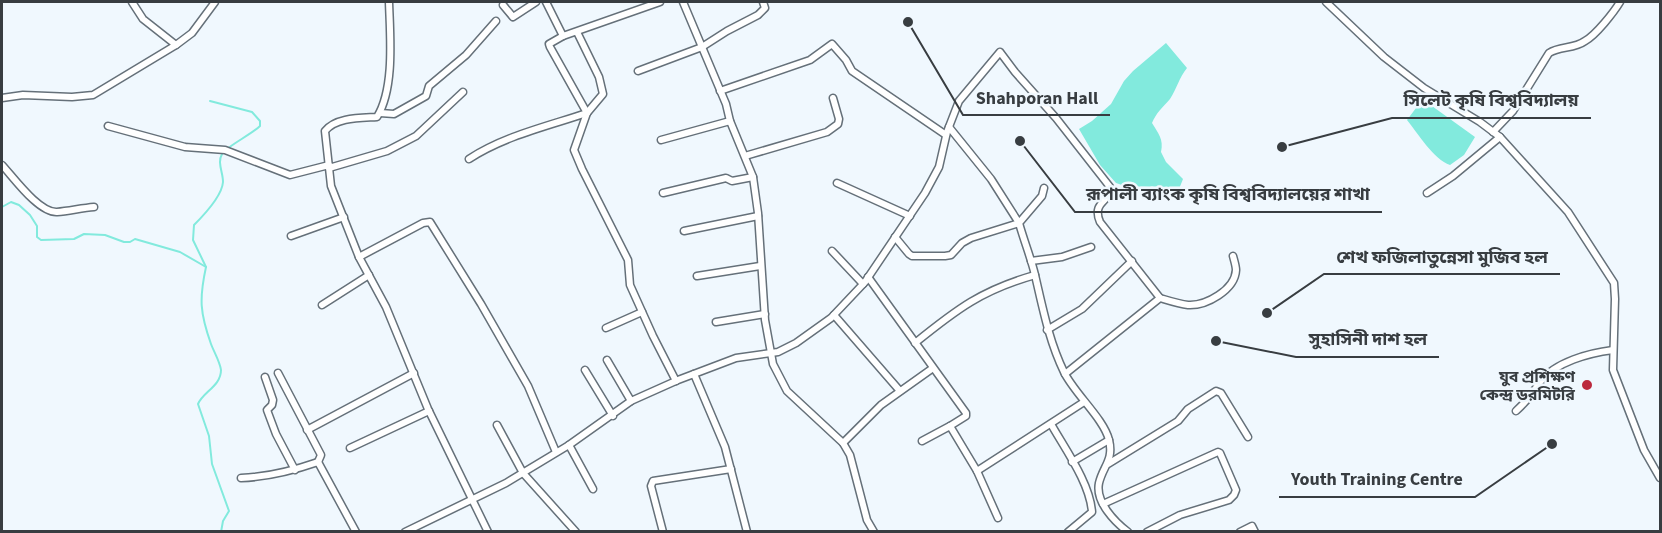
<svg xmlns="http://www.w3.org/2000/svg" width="1662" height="533" font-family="'Source Sans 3','Noto Sans Bengali',sans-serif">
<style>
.water{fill:#82eadd}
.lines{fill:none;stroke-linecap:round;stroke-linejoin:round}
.stream{stroke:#82eadd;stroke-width:2}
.street-casing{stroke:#657079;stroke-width:9}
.street{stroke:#fff;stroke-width:6}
.poi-dot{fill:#bb293d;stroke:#f0f8fe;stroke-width:2}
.labels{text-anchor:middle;stroke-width:5;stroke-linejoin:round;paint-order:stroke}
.poi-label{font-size:16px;font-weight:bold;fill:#383d41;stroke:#f0f8fe;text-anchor:end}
.leader{fill:none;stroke:#383d41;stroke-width:2}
.callout-dot{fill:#383d41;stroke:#f0f8fe;stroke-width:2}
.callout-label{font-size:18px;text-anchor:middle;font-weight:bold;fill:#383d41;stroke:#f0f8fe;stroke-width:5;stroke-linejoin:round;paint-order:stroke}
</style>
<rect width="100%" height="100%" fill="#f0f8fe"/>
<g class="water">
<path d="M1166 43 1187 68C1179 78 1177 88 1170 99 1163 107 1156 113 1152 123 1158 133 1164 139 1161 152L1166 162 1183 179 1179 189 1171 194 1149 187 1125 186 1116 183 1100 165 1079 129 1092 121 1111 104 1124 81 1133 71Z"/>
<path d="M1425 101 1475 137 1464 155 1450 165C1434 160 1417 132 1407 120L1416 108Z"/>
</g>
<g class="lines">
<g class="stream">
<path d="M210 101 252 112 260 121V126C251 135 227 146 222 154 217 163 223 172 223 182 222 196 204 215 194 225L193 240 206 267C199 299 200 313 211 344 214 352 220 362 221 370 221 386 203 392 198 404L209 436 212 464 229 511 223 521 221 532"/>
<path d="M2 207 11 202 19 205 30 215 37 226V237L41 240 74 239 84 234 105 235 124 242H130L135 239 180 252 206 267"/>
</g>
<g class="street-casing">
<g id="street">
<path d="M389 2C390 35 395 88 377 117 361 118 336 117 325 131L331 186 359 257 386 307 428 409 488 532"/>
<path d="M546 2 563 36 660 2"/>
<path d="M683 2 726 104 730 121 753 177 758 213 765 320 773 364 787 391 843 443 850 455 867 520 874 532"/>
<path d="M1326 2 1384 57 1424 88 1480 122 1500 137 1568 212 1614 283 1615 299 1613 370 1644 450 1660 478"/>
<path d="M503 5 513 17 536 2"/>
<path d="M577 32 599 77 603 94 587 113 574 150 582 169 628 260 630 285 653 336 676 381"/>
<path d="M563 36 549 44 550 47 587 113"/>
<path d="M176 45 192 33 215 2"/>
<path d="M638 71 702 47 727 31 758 15 765 8 763 2"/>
<path d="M720 91 810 60 832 44 846 60 852 71 946 135"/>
<path d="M2 98 23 95 72 97 93 95 176 45 143 19 132 2"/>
<path d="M380 113 394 114 426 96 429 86 466 55 496 21"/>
<path d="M108 126 185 147 225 150 290 175 329 165"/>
<path d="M1493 132 1513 111 1549 53C1560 46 1574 49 1585 41 1596 35 1614 12 1620 2"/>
<path d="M661 140 730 121"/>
<path d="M745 156 827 132 838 124 839 119 833 98"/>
<path d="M469 159C504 136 548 126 587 113"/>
<path d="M2 165C14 178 39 213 57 212 69 211 82 208 94 207"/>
<path d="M329 168 387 151 416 136 463 92"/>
<path d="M837 183 910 216"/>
<path d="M1044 188 1042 196 1019 223C1024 241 1031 258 1035 275 1043 309 1049 341 1064 372 1074 393 1104 419 1109 440 1114 460 1103 466 1099 483 1095 502 1115 522 1128 532"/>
<path d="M663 193 726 178 732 181 753 177"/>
<path d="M1427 193 1453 176 1500 137"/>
<path d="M684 231 758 216"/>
<path d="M291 236 344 217"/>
<path d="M895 237 909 254 912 256H945L951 255 962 243 971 238 1019 223 991 179 949 127"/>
<path d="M832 251 863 284"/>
<path d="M359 257 423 223 430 222 481 304 528 386 556 452"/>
<path d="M1031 261 1062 257 1091 247"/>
<path d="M697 276 760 266"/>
<path d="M868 277 966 413V416L950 426"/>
<path d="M322 305 369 275"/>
<path d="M834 315 900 391"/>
<path d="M716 322 765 314"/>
<path d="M606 328 642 312"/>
<path d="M1047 330 1082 309 1132 261"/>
<path d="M915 343C957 309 982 290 1035 275"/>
<path d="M607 360 631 401"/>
<path d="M585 370 613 416"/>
<path d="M278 373 321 455 318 462"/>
<path d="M694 374 725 447 747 532"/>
<path d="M1065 374 1160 298"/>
<path d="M265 377 273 400 272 405 267 410 276 434 295 470"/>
<path d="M1516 411C1526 402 1533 393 1540 382 1555 362 1589 353 1613 350"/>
<path d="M1051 424C1065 449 1090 483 1092 512L1068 532"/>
<path d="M497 425 523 473 576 532"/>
<path d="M307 430 414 373"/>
<path d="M922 441 950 426 977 471 1084 402"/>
<path d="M843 443 881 405 933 368"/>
<path d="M569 445 593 489"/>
<path d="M350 448 429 411"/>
<path d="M1072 462 1109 440"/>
<path d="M1108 464 1178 421 1188 409 1216 391 1221 393 1248 437"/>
<path d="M977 471 998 518"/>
<path d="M241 478C268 477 292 471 318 462L356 532"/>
<path d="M1103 504 1218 452 1220 453 1236 490 1234 495 1229 500 1180 515 1147 532"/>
<path d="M405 532 506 483 569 445 631 401 678 380 736 358 778 352 796 343 831 318 865 282 925 193 939 167 947 132 959 101 1000 52 1015 72 1056 118 1110 187C1112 202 1091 201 1100 222L1160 298C1170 301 1179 304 1188 305 1206 306 1235 290 1236 270 1236 266 1234 260 1233 256"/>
<path d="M663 532 651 486 653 481 731 469"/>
<path d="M1240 532 1252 526 1255 532"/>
</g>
</g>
<use href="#street" class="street"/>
</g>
<circle class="poi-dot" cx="1587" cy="385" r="6"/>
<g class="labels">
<g class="poi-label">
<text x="1575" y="382">যুব প্রশিক্ষণ<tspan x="1575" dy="18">কেন্দ্র ডরমিটরি</tspan></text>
</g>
</g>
<path class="leader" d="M908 22L963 115H1110M1282 147L1392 118H1591M1020 141L1075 212H1382M1267 313L1324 274H1560M1216 341L1296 357H1439M1552 444L1475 497H1279"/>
<g class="callout-dot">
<circle cx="908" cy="22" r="6"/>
<circle cx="1282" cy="147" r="6"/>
<circle cx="1020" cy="141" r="6"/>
<circle cx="1267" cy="313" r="6"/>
<circle cx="1216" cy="341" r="6"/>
<circle cx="1552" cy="444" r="6"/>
</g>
<g class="callout-label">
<text x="1037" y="104">Shahporan Hall</text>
<text x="1491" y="106">সিলেট কৃষি বিশ্ববিদ্যালয়</text>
<text x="1228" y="200">রূপালী ব্যাংক কৃষি বিশ্ববিদ্যালয়ের শাখা</text>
<text x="1442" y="263">শেখ ফজিলাতুন্নেসা মুজিব হল</text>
<text x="1368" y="345">সুহাসিনী দাশ হল</text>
<text x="1377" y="485">Youth Training Centre</text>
</g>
<rect width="1662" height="533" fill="none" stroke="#383d41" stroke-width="6"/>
</svg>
